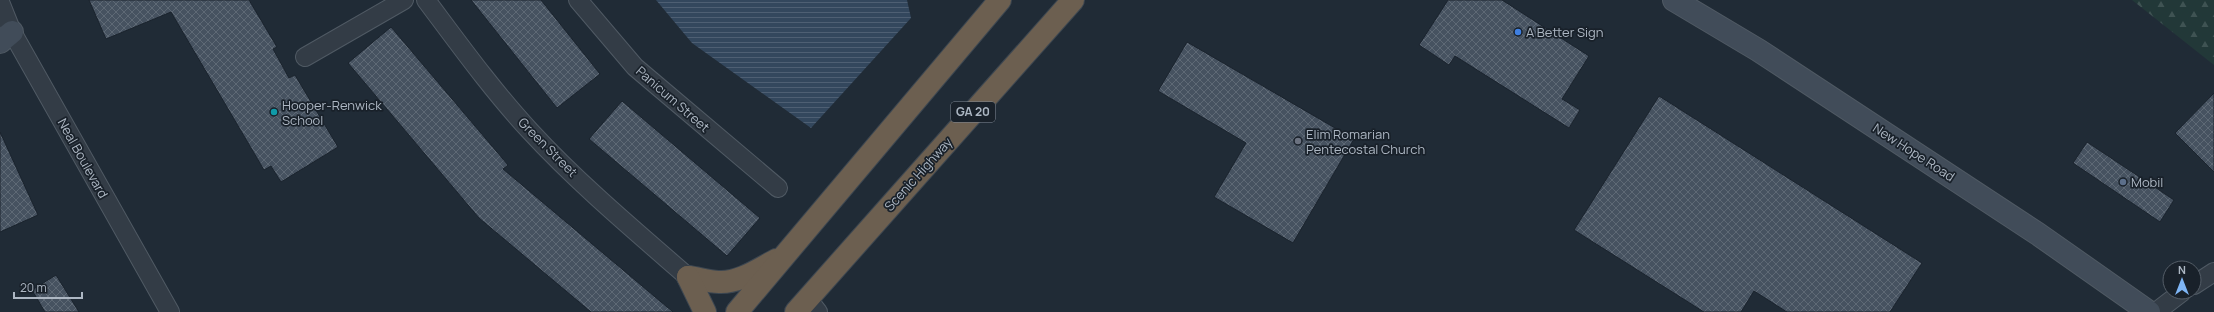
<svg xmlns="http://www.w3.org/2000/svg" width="2214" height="312" font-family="Manrope,sans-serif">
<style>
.forest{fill:url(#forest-firs)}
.water{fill:url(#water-rules)}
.building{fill:url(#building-cross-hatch);stroke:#1a232d}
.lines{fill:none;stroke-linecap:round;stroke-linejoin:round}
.street-casing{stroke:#505a64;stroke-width:20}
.secondary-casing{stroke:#505a64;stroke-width:24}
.highway-casing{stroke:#3d4751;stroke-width:24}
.street{stroke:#333c46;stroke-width:18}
.secondary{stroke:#414c59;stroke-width:22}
.highway{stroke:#6c5f50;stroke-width:22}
.shop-dot{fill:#3f7fe0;stroke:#19212a;stroke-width:1.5}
.culture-dot{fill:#0f9aa8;stroke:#19212a;stroke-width:1.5}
.worship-dot{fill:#6b7280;stroke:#19212a;stroke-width:1.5}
.service-dot{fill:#5c6f8a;stroke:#19212a;stroke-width:1.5}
.labels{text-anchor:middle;stroke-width:3.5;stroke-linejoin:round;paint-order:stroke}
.shield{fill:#19212a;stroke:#818a95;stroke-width:1}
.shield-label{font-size:12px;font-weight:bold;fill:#adb7c3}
.poi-label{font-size:13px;fill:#adb7c3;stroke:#19212a;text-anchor:start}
.street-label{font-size:13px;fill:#adb7c3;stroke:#19212a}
</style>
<defs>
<pattern id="forest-firs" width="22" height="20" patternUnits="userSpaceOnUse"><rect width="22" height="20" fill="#223838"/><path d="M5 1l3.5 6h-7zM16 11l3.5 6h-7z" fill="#3f5353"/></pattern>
<pattern id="water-rules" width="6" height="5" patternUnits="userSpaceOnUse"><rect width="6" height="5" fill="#33475d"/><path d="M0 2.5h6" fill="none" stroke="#4e5f73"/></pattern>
<pattern id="building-cross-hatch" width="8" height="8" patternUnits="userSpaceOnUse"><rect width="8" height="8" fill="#465260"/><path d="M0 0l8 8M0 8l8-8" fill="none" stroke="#5e6975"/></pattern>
</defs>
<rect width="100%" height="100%" fill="#202b36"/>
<path class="forest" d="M2132 0H2214V65Z"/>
<path class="water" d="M656 0H907L911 18 811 128 692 43Z"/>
<g class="building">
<path d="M89 0H249L277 47 273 49 289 78 295 75 338 147 281 182 271 166 264 170 171 12 106 39Z"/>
<path d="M471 0H541L600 74 557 108Z"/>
<path d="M1448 0H1502L1589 56 1562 99 1580 110 1569 128 1455 56 1449 65 1419 45Z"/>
<path d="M391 27 508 165 503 169 673 312H591L479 218 348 63Z"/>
<path d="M1187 42 1354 139 1293 243 1214 197 1246 143 1158 91Z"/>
<path d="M2214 93V172L2175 133Z"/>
<path d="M1659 96 1922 263 1890 312H1787L1754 291 1741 312H1704L1574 230Z"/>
<path d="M622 101 760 218 727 256 589 139Z"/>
<path d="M0 132 38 215 0 232Z"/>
<path d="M2087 142 2174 200 2160 222 2073 163Z"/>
<path d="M56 275 79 312H45L32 290Z"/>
</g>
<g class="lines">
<g class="street-casing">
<g id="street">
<path d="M426 0C459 44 492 90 530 131 578 183 634 230 688 277"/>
<path d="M578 0 635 67 778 188"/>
<path d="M0 2 12 32 170 312"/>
<path d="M305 57 404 0"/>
<path d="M2194 285 2214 272"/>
<path d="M807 298 818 312"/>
<path d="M2156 312 2182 292"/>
</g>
</g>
<g class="secondary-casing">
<g id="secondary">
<path d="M1674 0 1758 50 2038 234 2149 312"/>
<path d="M0 42 12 32"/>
</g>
</g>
<g class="highway-casing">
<g id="highway">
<path d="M688 277C698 278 708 282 719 282 739 283 759 269 776 260"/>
<path d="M688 277 705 312"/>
<path d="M737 312 1000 0"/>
<path d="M796 312 1073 0"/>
</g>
</g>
<use href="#street" class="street"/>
<use href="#secondary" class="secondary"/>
<use href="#highway" class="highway"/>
</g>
<circle class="shop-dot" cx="1518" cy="32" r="4"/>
<circle class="culture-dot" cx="274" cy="112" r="4"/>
<circle class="worship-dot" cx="1298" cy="141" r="4"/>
<circle class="service-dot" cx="2123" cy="182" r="4"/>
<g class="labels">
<rect class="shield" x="951" y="102" width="44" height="20" rx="3"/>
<g class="shield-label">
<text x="973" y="116">GA 20</text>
</g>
<g class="poi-label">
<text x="1526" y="37">A Better Sign</text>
<text x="282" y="110">Hooper-Renwick<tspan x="282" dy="15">School</tspan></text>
<text x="1306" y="139">Elim Romarian<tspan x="1306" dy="15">Pentecostal Church</tspan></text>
<text x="2131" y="187">Mobil</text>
</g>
<g class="street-label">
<text transform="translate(673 99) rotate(41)" y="5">Panicum Street</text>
<text transform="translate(548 147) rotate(45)" y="5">Green Street</text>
<text transform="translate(1914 152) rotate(33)" y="5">New Hope Road</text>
<text transform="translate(83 158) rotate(61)" y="5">Neal Boulevard</text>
<text transform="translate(918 174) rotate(-48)" y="5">Scenic Highway</text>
</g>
</g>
<g transform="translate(2182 280)"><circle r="19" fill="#19212a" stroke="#545d67"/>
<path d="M0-3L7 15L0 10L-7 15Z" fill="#7fb6f6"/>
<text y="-6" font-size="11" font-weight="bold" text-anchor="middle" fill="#adb7c3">N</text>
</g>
<path d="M14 292v6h68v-6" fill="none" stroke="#adb7c3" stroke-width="2"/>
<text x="20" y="292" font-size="12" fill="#adb7c3" stroke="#19212a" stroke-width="3" paint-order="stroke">20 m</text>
</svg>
